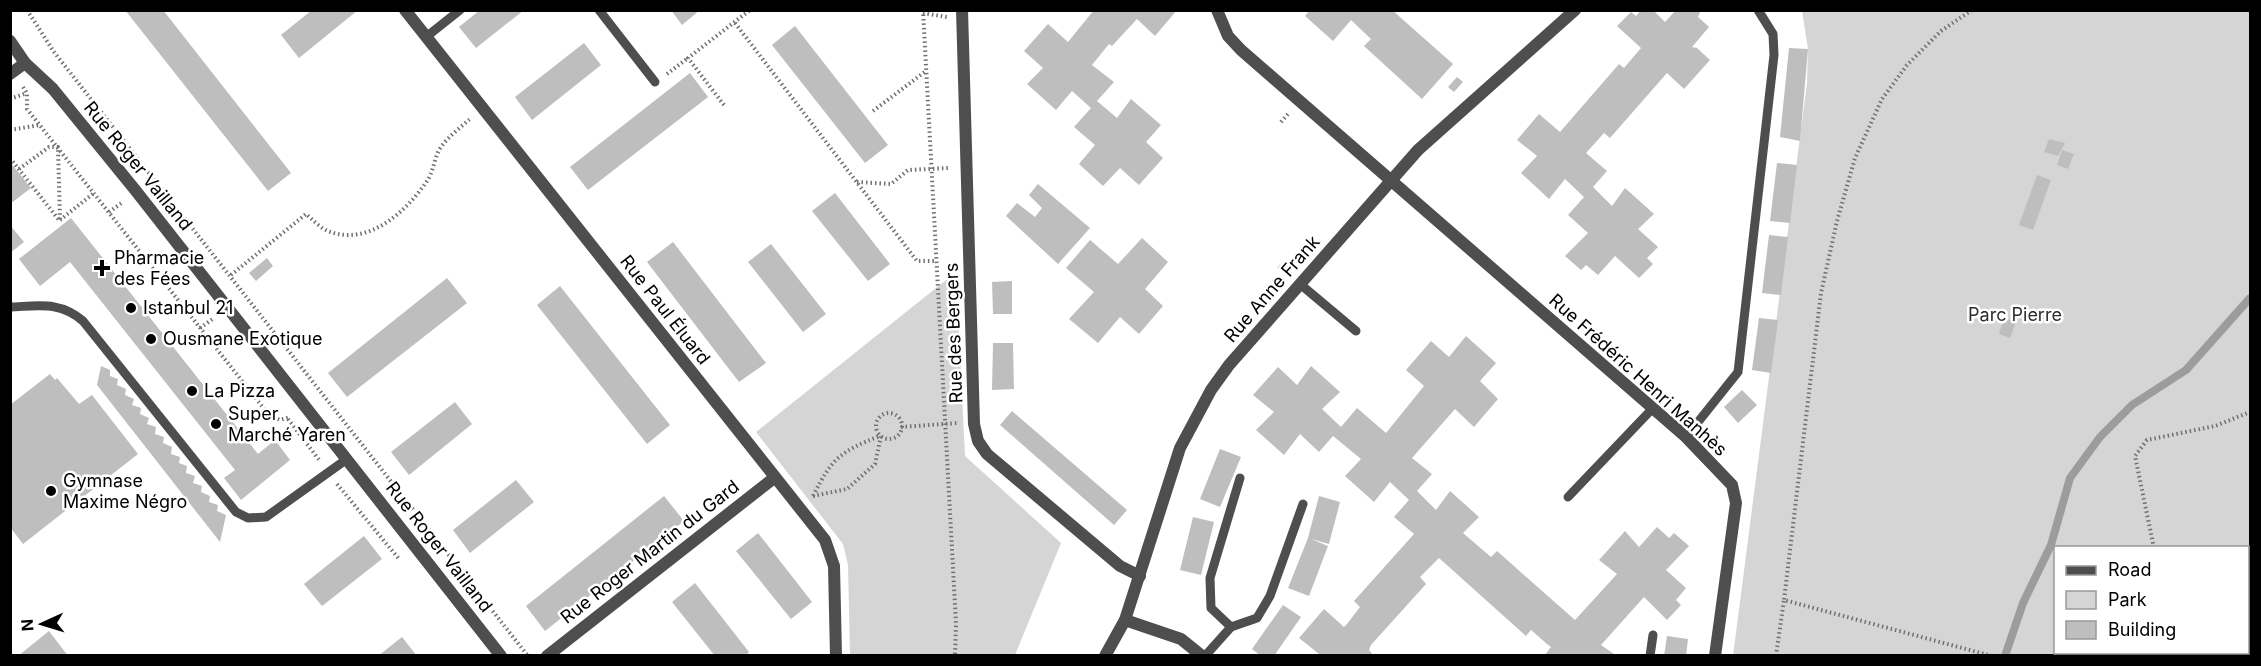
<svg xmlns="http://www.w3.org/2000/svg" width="2261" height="666" font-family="Inter,sans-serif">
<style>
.green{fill:#d5d5d5;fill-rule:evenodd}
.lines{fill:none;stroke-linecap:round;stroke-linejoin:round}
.stream{stroke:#9c9c9c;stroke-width:8}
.building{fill:#bebebe}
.path{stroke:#707070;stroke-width:4;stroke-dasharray:1.5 3;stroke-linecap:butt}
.service{stroke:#4e4e4e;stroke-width:9}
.minor{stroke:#4e4e4e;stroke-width:12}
.poi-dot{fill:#000;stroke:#fff;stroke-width:2}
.labels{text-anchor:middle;stroke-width:5;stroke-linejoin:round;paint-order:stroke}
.street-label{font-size:18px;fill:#000;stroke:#fff}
.poi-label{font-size:18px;fill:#000;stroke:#fff;text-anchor:start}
.park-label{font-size:18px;fill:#2c2c2c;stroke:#fff}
</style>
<rect width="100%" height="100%" fill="#fff"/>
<g class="green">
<path d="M1802 11H2250V655L1733 656 1807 83 1808 49ZM2056 548H2248V652H2056Z"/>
<path d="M956 272 965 456 1061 543 1015 655H850L848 565 843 544 756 432Z"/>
</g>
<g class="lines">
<path class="stream" d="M2005 656 2023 603 2051 545 2070 478 2100 437 2132 405 2186 370 2250 298"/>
</g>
<g class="building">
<path d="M125 10H163L291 173 268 191Z"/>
<path d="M312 10H358L299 58 281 35Z"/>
<path d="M480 10H524L476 48 459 27Z"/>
<path d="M671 10H700L682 25Z"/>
<path d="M1094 10H1177L1155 36 1137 19 1112 46 1109 44 1092 65 1114 82 1097 101 1117 118 1131 99 1161 125 1146 142 1163 158 1139 185 1120 168 1103 186 1079 164 1095 145 1074 127 1091 108 1072 91 1056 110 1027 84 1043 68 1024 51 1048 24 1068 42Z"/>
<path d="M1310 10H1392L1453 64 1422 99 1364 46 1371 39 1351 20 1333 41 1305 16Z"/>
<path d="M1641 10H1653L1665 22 1676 10H1701L1698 17 1709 27 1692 47 1697 48 1710 60 1684 89 1667 73 1610 138 1604 133 1586 153 1607 171 1593 187 1612 206 1625 188 1654 214 1638 229 1658 247 1647 258 1653 264 1639 278 1615 256 1598 275 1586 265 1581 270 1565 256 1588 233 1568 215 1584 197 1565 179 1549 199 1521 173 1537 156 1517 140 1539 114 1560 132 1619 64 1624 68 1641 48 1617 26 1631 12 1636 16Z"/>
<path d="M795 26 888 145 865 163 772 45Z"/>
<path d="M584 43 601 65 532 120 515 97Z"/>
<path d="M1789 48 1808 49 1800 141 1780 137Z"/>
<path d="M690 73 708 97 588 190 570 167Z"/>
<path d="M1457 77 1463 82 1454 92 1448 87Z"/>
<path d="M2049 139 2065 143 2058 156 2044 152Z"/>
<path d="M2062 150 2074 154 2068 169 2057 165Z"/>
<path d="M10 162 31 188 10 204Z"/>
<path d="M1777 163 1797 165 1790 223 1770 221Z"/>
<path d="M2037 175 2051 180 2033 230 2019 225Z"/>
<path d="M1038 184 1090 228 1058 264 1006 216 1017 203 1035 217 1042 208 1029 195Z"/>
<path d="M835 193 890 264 868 281 812 211Z"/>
<path d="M71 218 258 454 275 440 290 460 241 500 224 478 235 470 70 262 40 286 19 259Z"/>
<path d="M10 225 24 242 10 253Z"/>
<path d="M1769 235 1788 237 1781 295 1762 293Z"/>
<path d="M1142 238 1168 262 1145 289 1163 306 1139 334 1120 317 1098 343 1069 319 1094 292 1066 268 1090 240 1118 264Z"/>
<path d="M673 242 766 363 739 382 647 262Z"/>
<path d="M771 244 826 314 803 332 748 262Z"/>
<path d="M267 258 273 266 256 281 249 273Z"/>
<path d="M447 278 467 303 347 397 328 373Z"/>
<path d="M1012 281V314H993L992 282Z"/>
<path d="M560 286 670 425 647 444 537 305Z"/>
<path d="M1759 318 1778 320 1771 373 1752 370Z"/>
<path d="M2004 318 2016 322 2010 338 1999 334Z"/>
<path d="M1466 336 1496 363 1480 381 1498 399 1474 427 1455 409 1412 458 1432 474 1417 491 1436 510 1450 491 1479 517 1463 533 1491 557 1497 551 1575 620 1617 574 1599 560 1625 531 1639 547 1657 527 1669 538 1674 533 1689 546 1666 570 1686 588 1676 600 1681 605 1667 620 1644 597 1601 645 1617 656H1544L1551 647 1547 644 1531 630 1526 636 1439 558 1420 577 1426 584 1371 645 1369 650 1374 656H1317L1319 654 1299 638 1324 609 1344 627 1347 624 1360 607 1354 601 1414 534 1394 517 1409 500 1390 482 1374 502 1345 476 1361 459 1333 436 1319 452 1300 434 1284 455 1256 430 1274 412 1253 395 1278 367 1297 385 1311 366 1340 392 1322 409 1341 427 1357 408 1386 433 1424 386 1406 370 1431 341 1449 357Z"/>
<path d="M993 343H1013L1014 389 992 390Z"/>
<path d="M101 366 110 370V376L118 379 117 385 126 389 125 395 134 399 132 405 141 408 140 414 149 418 147 424 156 427 155 434 164 437 163 443 172 447 171 454 180 457 179 463 187 466 186 473 195 476 193 483 202 486 201 492 210 496 209 502 218 505 217 511 226 515 220 542 97 385Z"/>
<path d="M50 374 55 380 57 378 79 404 92 395 138 454 23 544 10 527V405Z"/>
<path d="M1742 390 1757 405 1738 423 1724 407Z"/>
<path d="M455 402 472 424 409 475 391 452Z"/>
<path d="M1012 411 1127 510 1114 525 1000 425Z"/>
<path d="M1220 449 1241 457 1220 507 1200 499Z"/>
<path d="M516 480 534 502 470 553 453 530Z"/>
<path d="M664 496 684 521 545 631 526 606Z"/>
<path d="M1319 496 1340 502 1329 544 1311 539 1328 546 1309 596 1288 588 1308 538Z"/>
<path d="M1193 517 1214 522 1201 575 1180 570Z"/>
<path d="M758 533 812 602 791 619 736 551Z"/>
<path d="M364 536 382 559 322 606 304 584Z"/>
<path d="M695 583 749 652 745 656H715L672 602Z"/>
<path d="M1283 605 1301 617 1274 656H1261L1252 649Z"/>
<path d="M49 631 68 656H18Z"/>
<path d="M1667 636 1688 639 1686 656H1664Z"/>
<path d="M402 637 417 656H378Z"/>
</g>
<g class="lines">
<g class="path">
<path d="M27 10 54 52 528 656"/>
<path d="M923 10 956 624 955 656"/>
<path d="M1972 10 1941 31 1907 65 1882 99 1855 158 1837 221 1821 293 1784 600 1992 656"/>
<path d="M2248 10 2250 11"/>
<path d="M923 13 947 17"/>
<path d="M735 23 917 261H936"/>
<path d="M667 74 688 58"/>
<path d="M23 87 27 93V109L269 415 280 420 290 417"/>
<path d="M10 99 27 93"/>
<path d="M724 105 688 58 750 10"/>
<path d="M873 111 926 71"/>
<path d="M1281 122 1288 114"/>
<path d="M10 130 40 125"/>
<path d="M10 158 59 220"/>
<path d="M19 169 49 147H58L60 220"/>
<path d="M857 182 891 184 908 170 948 168"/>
<path d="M109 212 123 202"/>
<path d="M60 220 94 193"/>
<path d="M1279 266 1288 274"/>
<path d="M231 275 306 214C312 219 320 228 328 231 368 247 406 212 427 181 434 171 434 157 441 147 449 136 461 127 471 118"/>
<path d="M200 328 214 318"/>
<circle cx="889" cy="426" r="13"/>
<path d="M288 419 320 461"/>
<path d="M901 427 958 423"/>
<path d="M337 484 399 559"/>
<path d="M813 496 847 489 875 464 881 436"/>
<path d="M813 496C832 458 841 451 880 436"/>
<path d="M2154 548 2135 456 2147 440 2215 426 2250 412"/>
<path d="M1776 656 1784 600"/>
<path d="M2061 656 2062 652"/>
</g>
<g class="service">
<path d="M599 10 655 82"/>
<path d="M426 37 460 10"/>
<path d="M1300 284 1356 331"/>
<path d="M10 307C39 306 60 301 83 321L236 512 248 518 266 517 347 459"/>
<path d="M1686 437 1738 372 1774 55 1773 34 1758 10"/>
<path d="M1568 497 1653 408"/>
<path d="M1231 627 1211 608 1210 578 1240 478"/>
<path d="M1205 656 1231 627 1257 618 1270 596 1303 504"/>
<path d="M1650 656 1653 635"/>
</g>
<g class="minor">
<path d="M405 10 825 540 834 566 836 656"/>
<path d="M962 10 974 424 978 441 987 454 1120 566 1140 576"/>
<path d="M1217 10 1228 36 1241 50 1686 437 1732 485 1736 503 1715 656"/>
<path d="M10 41 25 63 53 89 136 191 501 656"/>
<path d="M10 74 25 63"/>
<path d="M1125 620 1181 639 1202 656"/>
<path d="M547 656 774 478"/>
<path d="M1105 656 1125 620 1180 448 1211 390 1229 365 1418 150 1575 10"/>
</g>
</g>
<g class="poi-dot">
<path d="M99 259h6v6h6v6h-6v6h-6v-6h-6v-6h6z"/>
<circle cx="131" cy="308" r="6"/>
<circle cx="151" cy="339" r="6"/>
<circle cx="192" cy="391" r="6"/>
<circle cx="216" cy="424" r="6"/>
<circle cx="51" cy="491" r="6"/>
</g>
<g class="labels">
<g class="street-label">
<text transform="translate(138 166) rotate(51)" y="6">Rue Roger Vailland</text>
<text transform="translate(1272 289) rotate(-49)" y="6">Rue Anne Frank</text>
<text transform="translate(665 310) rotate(52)" y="6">Rue Paul Éluard</text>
<text transform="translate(954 333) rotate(-92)" y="6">Rue des Bergers</text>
<text transform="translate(1638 375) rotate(42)" y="6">Rue Frédéric Henri Manhès</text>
<text transform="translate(439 547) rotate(52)" y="6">Rue Roger Vailland</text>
<text transform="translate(650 552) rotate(-38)" y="6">Rue Roger Martin du Gard</text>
</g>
<g class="poi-label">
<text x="114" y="264">Pharmacie<tspan x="114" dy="21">des Fées</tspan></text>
<text x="143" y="314">Istanbul 21</text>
<text x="163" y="345">Ousmane Exotique</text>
<text x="204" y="397">La Pizza</text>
<text x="228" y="420">Super<tspan x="228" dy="21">Marché Yaren</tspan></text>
<text x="63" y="487">Gymnase<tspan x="63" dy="21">Maxime Négro</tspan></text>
</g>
<g class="park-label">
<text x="2015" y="321">Parc Pierre</text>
</g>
</g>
<rect width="2261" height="666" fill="none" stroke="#000000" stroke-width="24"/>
<rect x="2054" y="546" width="195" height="108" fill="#ffffff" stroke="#999999" stroke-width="1.5"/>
<rect x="2066" y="566" width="30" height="9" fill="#4e4e4e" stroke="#999999" stroke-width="1.5"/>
<text x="2108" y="576" font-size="18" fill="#000000">Road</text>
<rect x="2066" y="591" width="30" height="18" fill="#d5d5d5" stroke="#999999" stroke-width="1.5"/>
<text x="2108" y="606" font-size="18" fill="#000000">Park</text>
<rect x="2066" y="621" width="30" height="18" fill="#bebebe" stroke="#999999" stroke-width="1.5"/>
<text x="2108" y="636" font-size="18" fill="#000000">Building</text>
<g transform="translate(42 624) rotate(266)" stroke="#ffffff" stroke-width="4.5" paint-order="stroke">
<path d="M0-4.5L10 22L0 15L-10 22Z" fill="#000000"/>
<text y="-9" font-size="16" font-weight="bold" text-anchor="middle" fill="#000000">N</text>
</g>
</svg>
